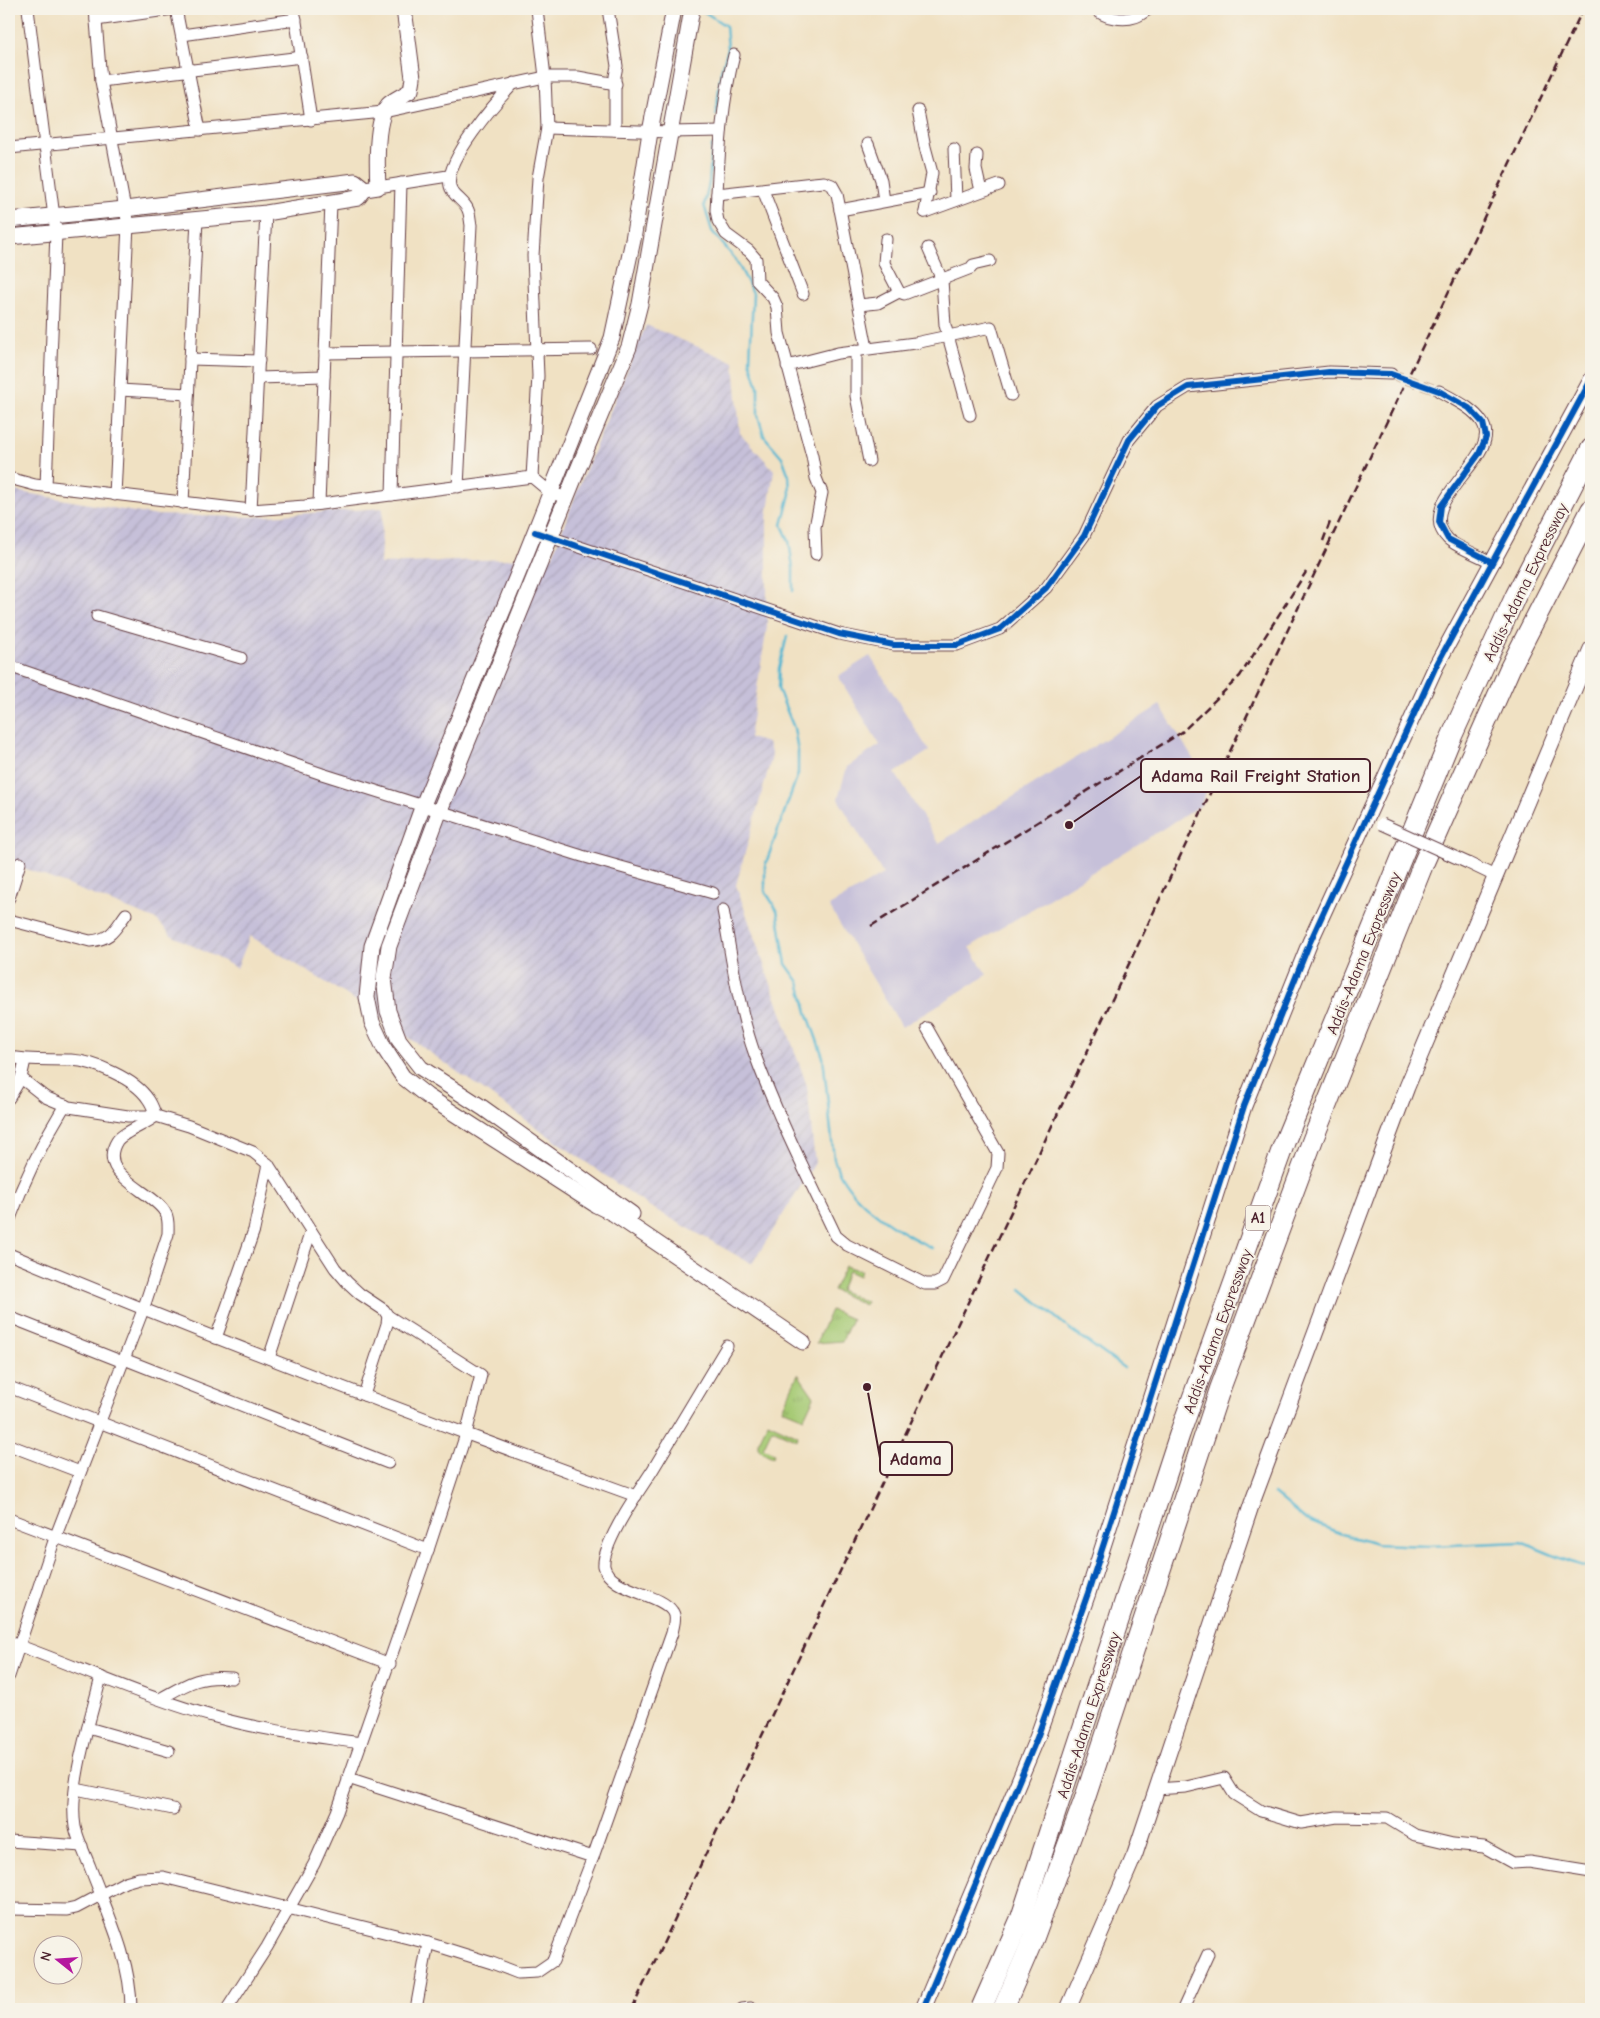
<svg xmlns="http://www.w3.org/2000/svg" width="1600" height="2018" font-family="'Comic Neue',sans-serif">
<style>
.industrial{fill:url(#industrial-furrows)}
.railway{fill:#c6c0d9}
.grass{fill:url(#grass-tufts);stroke:#77744e}
.lines{fill:none;stroke-linecap:round;stroke-linejoin:round}
.stream{stroke:#54b7d2;stroke-width:2.5}
.street-tunnel{stroke:#cfbaa5;stroke-width:11;stroke-dasharray:11 5.5;stroke-linecap:butt}
.street-casing{stroke:#633c42;stroke-width:13}
.secondary-casing{stroke:#633c42;stroke-width:17}
.highway-casing{stroke:#633c42;stroke-width:22}
.street{stroke:#fff;stroke-width:11}
.secondary{stroke:#fff;stroke-width:15}
.highway{stroke:#fff;stroke-width:20}
.rail{stroke:#4a1f2b;stroke-width:2.5;stroke-dasharray:8 4;stroke-linecap:butt}
.street-bridge-casing{stroke:#633c42;stroke-width:13;stroke-linecap:butt}
.street-bridge{stroke:#fff;stroke-width:11}
.cycleway-casing{stroke:#f7f3e8;stroke-width:9}
.cycleway{stroke:#0057b8;stroke-width:6}
.labels{text-anchor:middle;stroke-width:4;stroke-linejoin:round;paint-order:stroke}
.shield{fill:#f7f3e8;stroke:#7e5f64;stroke-width:1}
.shield-label{font-size:15px;font-weight:bold;fill:#4a1f2b}
.street-label{font-size:16px;fill:#4a1f2b;stroke:#f7f3e8}
.leader{fill:none;stroke:#4a1f2b;stroke-width:2}
.callout-dot{fill:#4a1f2b;stroke:#f7f3e8;stroke-width:2}
.callout{fill:#f7f3e8;stroke:#4a1f2b;stroke-width:2}
.callout-label{font-size:18px;text-anchor:middle;font-weight:bold;fill:#4a1f2b}
</style>
<defs>
<pattern id="industrial-furrows" width="10" height="10" patternUnits="userSpaceOnUse" patternTransform="scale(1.25)"><rect width="10" height="10" fill="#c6c0d9"/><path d="M-1 1l2-2M0 10L10 0M9 11l2-2" fill="none" stroke="#aca5ba"/></pattern>
<pattern id="grass-tufts" width="24" height="20" patternUnits="userSpaceOnUse" patternTransform="scale(1.25)"><rect width="24" height="20" fill="#a4c972"/><path d="M3 7l-1-3M5 7V3M7 7l1-3M15 17l-1-3M17 17v-4M19 17l1-3" fill="none" stroke="#8fac63"/></pattern>
</defs>
<rect width="100%" height="100%" fill="#f7f3e8"/>
<filter id="ink" filterUnits="userSpaceOnUse"><feTurbulence type="fractalNoise" baseFrequency=".02" numOctaves="2"/><feDisplacementMap in="SourceGraphic" scale="10" xChannelSelector="R" yChannelSelector="G"/><feConvolveMatrix kernelMatrix="1 2 1 2 8 2 1 2 1" color-interpolation-filters="sRGB"/></filter>
<filter id="wash" filterUnits="userSpaceOnUse"><feTurbulence type="fractalNoise" baseFrequency=".0096" numOctaves="4" result="noise"/><feDisplacementMap in="SourceGraphic" scale="20" xChannelSelector="R" yChannelSelector="G"/><feGaussianBlur stdDeviation="1.12" result="paint"/><feColorMatrix in="noise" values="0 0 0 0 0 0 0 0 0 0 0 0 0 0 0 0 0 1.4 0 .05"/><feComposite in="paint" operator="in"/></filter>
<g filter="url(#wash)">
<rect width="100%" height="100%" fill="#f0e1c3"/>
<path class="industrial" d="M646 325 734 362 740 433 774 470 767 518V627L749 738 768 743 772 756 736 885 807 1086 815 1163 752 1264 647 1205 358 1002 250 936 237 968 171 935 157 920 11 863 9 867V490L152 515 253 517 383 508 380 564 552 557 579 486Z"/>
<path class="railway" d="M870 656 929 751 895 773 939 843 1160 705 1209 785 1200 806 970 947 987 975 902 1027 829 906 883 874 838 799 847 767 880 745 838 676Z"/>
<g class="grass">
<path d="M845 1266 861 1271 859 1276 848 1271 840 1290 866 1302 865 1305 833 1290Z"/>
<path d="M831 1310 852 1319 842 1341 816 1343Z"/>
<path d="M798 1374 814 1397 804 1418 782 1409Z"/>
<path d="M768 1422 798 1436 797 1440 772 1429 763 1448 774 1453 773 1457 763 1453 758 1448V1443Z"/>
</g>
<g class="lines">
<g class="stream">
<path d="M700 9 726 26 728 49 721 71 716 115"/>
<path d="M712 145 709 183 704 205 712 231 736 260 753 293 750 361 758 387V415L764 436 782 457 789 476 790 494 782 525 789 541 793 568V591"/>
<path d="M787 636 779 668 778 689 794 728 798 751V774L765 866V891L777 910 786 964 799 982 807 1012 823 1057 834 1159C845 1200 896 1230 932 1248"/>
<path d="M1021 1289 1071 1330 1124 1368"/>
<path d="M1274 1493 1306 1520 1342 1534 1376 1544 1428 1546 1521 1542 1570 1562 1591 1568"/>
</g>
</g>
</g>
<g filter="url(#ink)">
<g class="lines">
<path class="street-tunnel" d="M1391 374 1439 391"/>
<g class="street-casing">
<g id="street">
<path d="M28 9 56 233 46 486"/>
<path d="M95 9 101 81 128 225 115 495"/>
<path d="M176 9 200 130"/>
<path d="M294 9 311 120"/>
<path d="M608 9 617 66 615 76V130"/>
<path d="M1096 9C1103 18 1124 21 1135 17 1140 16 1145 11 1149 9"/>
<path d="M96 20 173 9"/>
<path d="M182 35 296 19"/>
<path d="M734 55C721 106 719 158 716 210L718 221 726 234 749 251 756 259 757 281 773 298 777 307 779 333 812 456 816 478 822 493 815 527 816 554"/>
<path d="M101 81 302 57"/>
<path d="M918 111 925 147 932 173 925 212"/>
<path d="M547 128 670 132 721 131"/>
<path d="M868 144 881 180 884 201"/>
<path d="M9 148 384 112 545 77H578L616 84"/>
<path d="M954 149 956 200"/>
<path d="M977 155 976 169 981 191"/>
<path d="M378 187 448 176"/>
<path d="M763 190 803 294"/>
<path d="M717 194 813 183 824 182 832 185 837 194 867 348"/>
<path d="M840 210 930 193"/>
<path d="M925 212 999 185"/>
<path d="M886 239 884 263 899 292 904 294 971 268 973 265 990 261"/>
<path d="M928 248 942 280 945 325 970 415"/>
<path d="M859 305 878 303 899 292"/>
<path d="M856 350V396L869 461"/>
<path d="M325 353 591 349"/>
<path d="M190 359 259 361"/>
<path d="M787 366 838 353 915 343 991 327 1011 395"/>
<path d="M258 378 324 376"/>
<path d="M120 390 188 394"/>
<path d="M1439 391C1454 400 1472 407 1482 422 1505 456 1411 501 1448 539 1455 546 1481 557 1492 562"/>
<path d="M532 477 538 376 533 256 538 178 547 128 545 77 537 9"/>
<path d="M9 478 35 485 251 510 305 506 532 477 550 492 566 498"/>
<path d="M458 487 471 225C470 221 470 214 468 210 465 201 452 196 450 186 444 161 496 102 514 83"/>
<path d="M392 495 401 183"/>
<path d="M183 503 197 219"/>
<path d="M319 504 331 203"/>
<path d="M251 510 266 213"/>
<path d="M535 532 839 634 894 645H957L1000 629 1046 588 1084 536 1129 440 1157 406 1188 387 1329 372 1391 374"/>
<path d="M97 616 241 658"/>
<path d="M9 666 322 774 582 856 713 893"/>
<path d="M1468 863 1495 876"/>
<path d="M9 898 20 863"/>
<path d="M723 910C732 959 738 1008 755 1055 778 1118 808 1177 836 1236L847 1245 925 1284H935L943 1280 997 1168 998 1153 927 1028"/>
<path d="M9 920 90 941C112 939 114 930 126 914"/>
<path d="M9 1057C30 1061 50 1059 71 1060 94 1061 135 1079 148 1099 152 1104 154 1111 156 1116 147 1124 123 1132 117 1141 95 1176 155 1191 166 1214 169 1220 168 1227 168 1234L143 1310 55 1538 9 1676"/>
<path d="M21 1078 45 1097 69 1107 128 1116H156L189 1126 253 1152 268 1164 335 1268 347 1282 360 1294 384 1310 388 1316 481 1375 466 1434 428 1550 337 1812 314 1864 267 1947 227 2009"/>
<path d="M9 1098 21 1078 25 1060"/>
<path d="M9 1221C25 1178 41 1144 65 1105"/>
<path d="M9 1254C216 1340 425 1420 636 1496"/>
<path d="M9 1317 123 1362"/>
<path d="M216 1338 254 1230 268 1164"/>
<path d="M269 1358 311 1231"/>
<path d="M124 1359 388 1463"/>
<path d="M9 1387 428 1550"/>
<path d="M364 1395 387 1324 388 1316"/>
<path d="M9 1445 80 1472"/>
<path d="M9 1519 390 1664"/>
<path d="M9 1642C79 1667 147 1699 219 1718 266 1731 313 1736 361 1743"/>
<path d="M101 1677C91 1718 68 1786 75 1827 78 1840 85 1854 90 1867 107 1912 131 1960 131 2009"/>
<path d="M160 1699C188 1683 199 1675 232 1678"/>
<path d="M88 1728 169 1751"/>
<path d="M348 1778 593 1857"/>
<path d="M76 1789 173 1809"/>
<path d="M1156 1789 1186 1787 1224 1778 1234 1794 1261 1811 1301 1823 1337 1817 1387 1818 1415 1835 1453 1844 1484 1847 1513 1863 1529 1862 1591 1872"/>
<path d="M9 1841 82 1846"/>
<path d="M9 1909 67 1910 76 1908 125 1882 139 1878 163 1877 428 1943 492 1963 518 1973 537 1972 553 1961 593 1857 672 1633C673 1627 677 1617 672 1611 660 1593 609 1591 604 1566 603 1558 607 1550 609 1544 620 1518 637 1494 652 1471 677 1429 702 1388 727 1346"/>
<path d="M416 2009 428 1943"/>
<path d="M742 2009 751 2008 755 2009"/>
<path d="M1183 2009 1208 1954"/>
</g>
</g>
<g class="secondary-casing">
<g id="secondary">
<path d="M674 9 650 132 633 240 612 338 522 564 423 805 372 946 367 997 372 1022 384 1048 403 1077 427 1096 596 1205 614 1214 803 1342"/>
<path d="M9 220 125 209 355 181 365 189 378 187C377 167 375 121 388 105 394 99 405 95 411 90L413 78 404 9"/>
<path d="M9 237 266 213 358 198 365 189"/>
<path d="M632 1214 483 1108 421 1068 399 1040 388 1011 384 978 389 946 440 810 576 474 629 347 640 304 692 9"/>
<path d="M923 2009 1037 1738 1088 1593 1244 1106 1310 942 1436 666 1591 380"/>
<path d="M1068 2009 1135 1854 1252 1503 1407 1087 1591 649"/>
</g>
</g>
<g class="highway-casing">
<g id="highway">
<path d="M981 2009 1021 1918 1180 1433 1285 1141 1450 740 1516 595 1591 449"/>
<path d="M1003 2009 1034 1937 1084 1801 1220 1389 1313 1139 1424 862 1510 668 1591 510"/>
</g>
</g>
<use href="#street" class="street"/>
<use href="#secondary" class="secondary"/>
<use href="#highway" class="highway"/>
<g class="rail">
<path d="M1323 541 1330 522"/>
<path d="M871 926 1182 732 1240 676 1306 572"/>
<path d="M632 2009 1583 9"/>
</g>
<g class="street-bridge-casing">
<path id="street-bridge" d="M1382 824 1468 863"/>
</g>
<use href="#street-bridge" class="street-bridge"/>
<g class="cycleway-casing">
<g id="cycleway">
<path d="M535 532 839 634 894 645H957L1000 629 1046 588 1084 536 1129 440 1157 406 1188 387 1329 372 1391 374 1439 391 1469 408 1483 423 1486 437 1479 454 1441 506 1439 522 1448 539 1492 562"/>
<path d="M923 2009 1037 1738 1088 1593 1244 1106 1310 942 1436 666 1591 380"/>
</g>
</g>
<use href="#cycleway" class="cycleway"/>
</g>
</g>
<g class="labels">
<rect class="shield" x="1245.5" y="1205.5" width="25" height="25" rx="4"/>
<g class="shield-label">
<text x="1258" y="1223">A1</text>
</g>
<g class="street-label">
<text transform="translate(1525 582) rotate(-64)" y="6">Addis-Adama Expressway</text>
<text transform="translate(1363 953) rotate(-68)" y="6">Addis-Adama Expressway</text>
<text transform="translate(1217 1331) rotate(-70)" y="6">Addis-Adama Expressway</text>
<text transform="translate(1088 1715) rotate(-72)" y="6">Addis-Adama Expressway</text>
</g>
</g>
<path class="leader" d="M1069 825L1141 776M867 1387L880 1458"/>
<g class="callout-dot">
<circle cx="1069" cy="825" r="5"/>
<circle cx="867" cy="1387" r="5"/>
</g>
<g class="callout">
<rect x="1141" y="759" width="229" height="33" rx="5"/>
<rect x="880" y="1442" width="72" height="33" rx="5"/>
</g>
<g class="callout-label">
<text x="1256" y="782">Adama Rail Freight Station</text>
<text x="916" y="1465">Adama</text>
</g>
<rect width="1600" height="2018" fill="none" stroke="#f7f3e8" stroke-width="30"/>
<g transform="translate(58 1960) rotate(287)"><circle r="24" fill="#f7f3e8" stroke="#b29e9c"/>
<path d="M0-4L9 19L0 12L-9 19Z" fill="#b5179e"/>
<text y="-8" font-size="14" font-weight="bold" text-anchor="middle" fill="#4a1f2b">N</text>
</g>
</svg>
